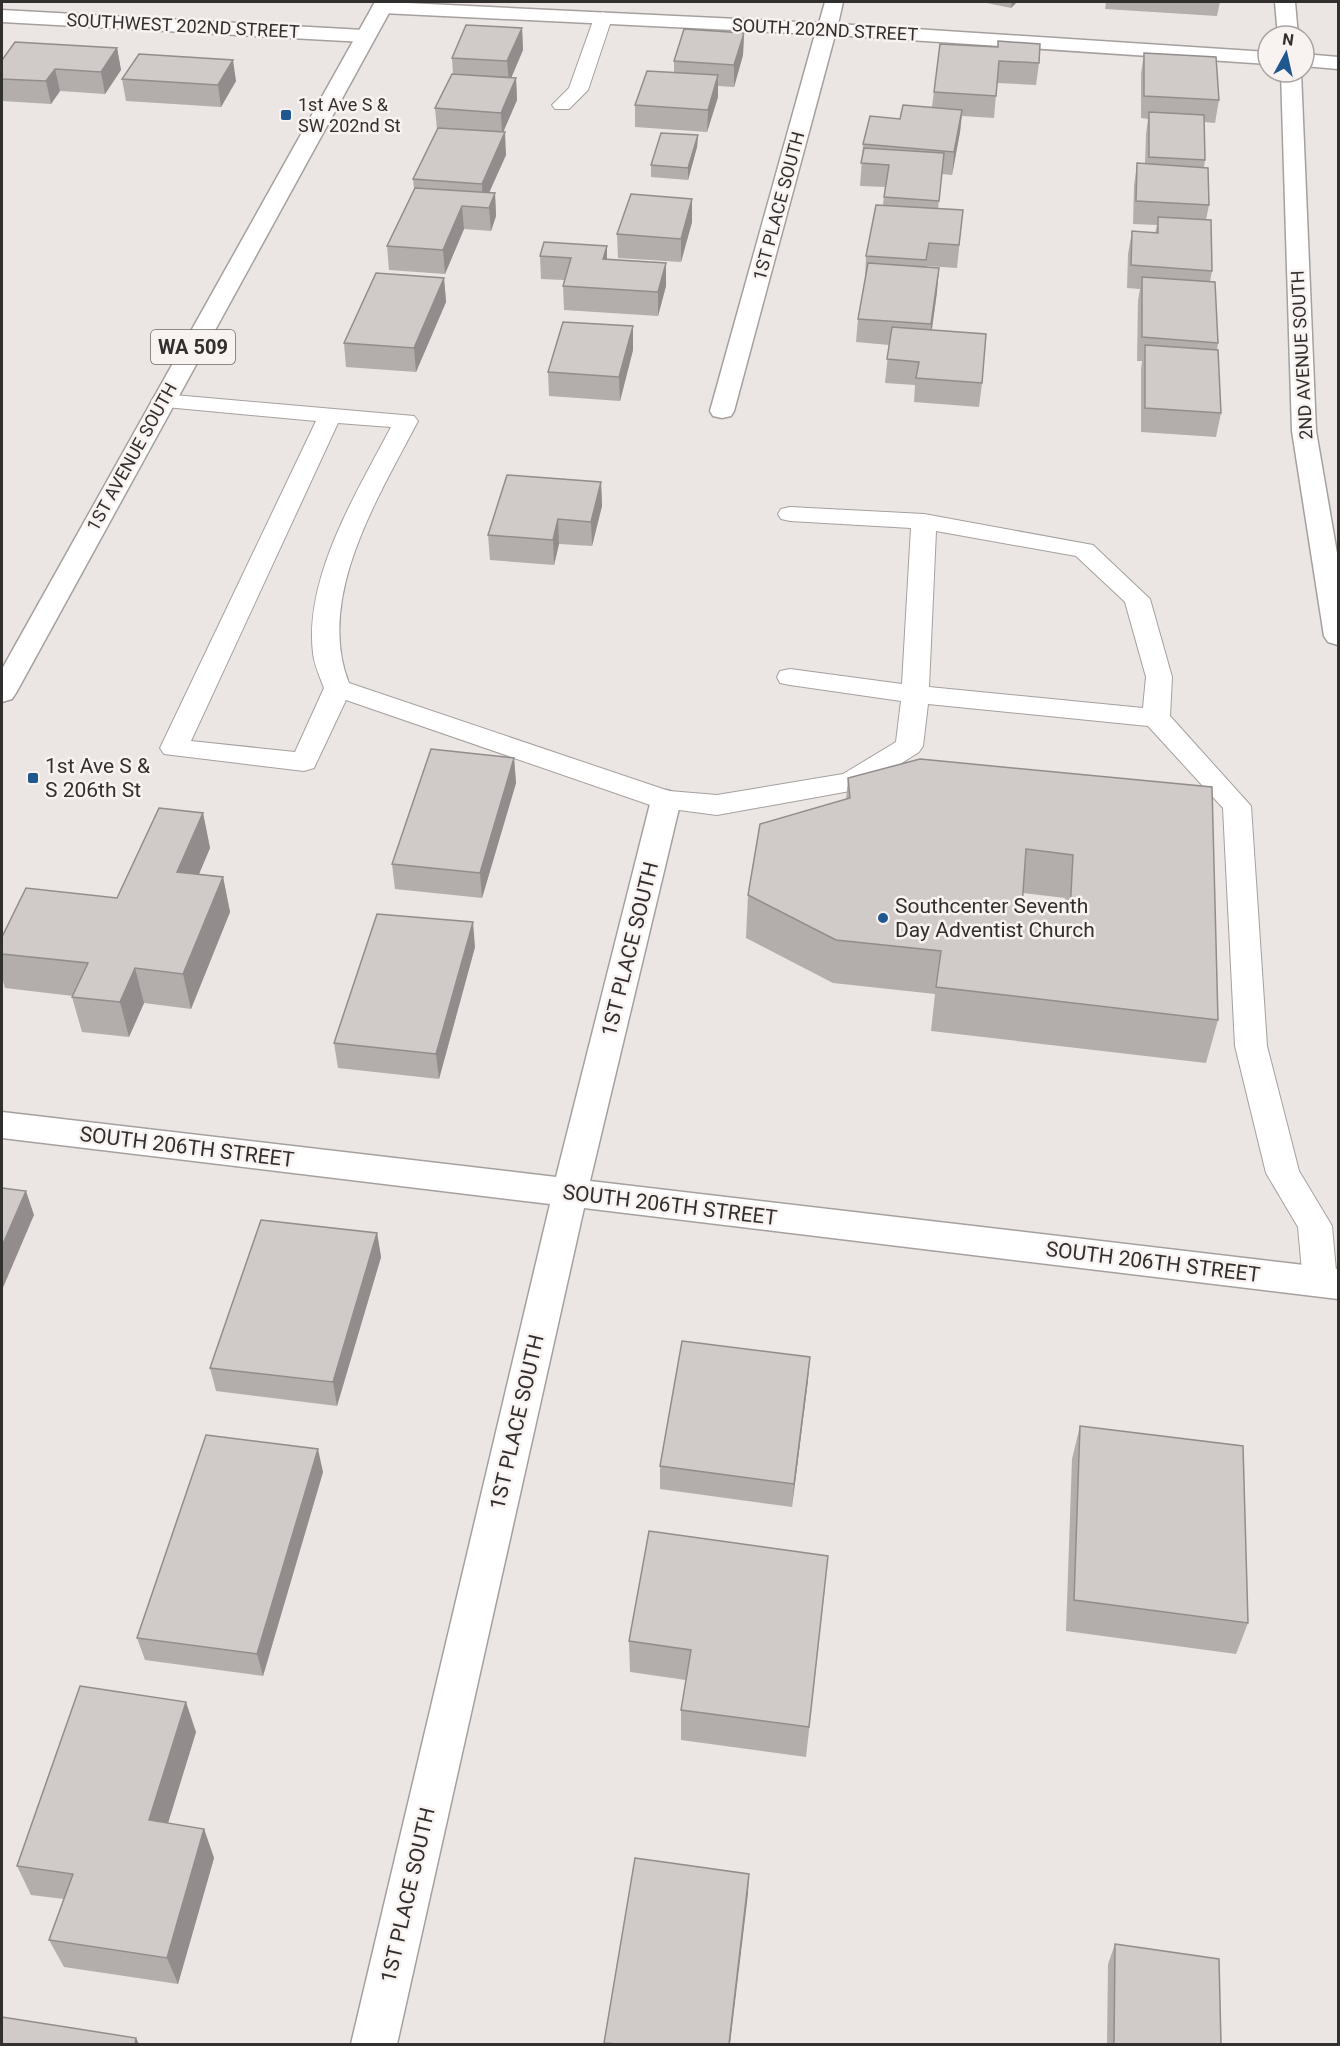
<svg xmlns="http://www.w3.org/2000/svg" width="1340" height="2046" font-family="Roboto,sans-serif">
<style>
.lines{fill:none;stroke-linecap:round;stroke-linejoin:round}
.service-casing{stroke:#a5a09e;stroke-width:2}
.minor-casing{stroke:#a5a09e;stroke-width:3}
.primary-casing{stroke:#a5a09e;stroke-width:3}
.service{fill:#fff;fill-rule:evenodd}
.minor{fill:#fff;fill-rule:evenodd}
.primary{fill:#fff;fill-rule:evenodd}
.wall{fill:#b3aeac;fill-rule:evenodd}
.shaded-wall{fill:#928d8c}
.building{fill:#d0cac8;stroke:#928d8c;stroke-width:1.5;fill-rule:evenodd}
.poi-dot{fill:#1f588f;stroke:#f8f2f0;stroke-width:2}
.labels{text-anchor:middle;stroke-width:5;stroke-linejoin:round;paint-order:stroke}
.far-street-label{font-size:18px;fill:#32302f;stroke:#f8f2f0}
.far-poi-label{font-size:18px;fill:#32302f;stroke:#f8f2f0;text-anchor:start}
.shield{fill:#f8f2f0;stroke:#6d6a69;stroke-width:1.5}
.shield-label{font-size:20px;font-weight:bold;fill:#32302f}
.poi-label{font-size:21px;fill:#32302f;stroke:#f8f2f0;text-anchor:start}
.street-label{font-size:21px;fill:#32302f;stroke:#f8f2f0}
</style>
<rect width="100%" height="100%" fill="#ebe5e3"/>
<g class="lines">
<g class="service-casing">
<g id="service">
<path d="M603 12 612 18 588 90 569 109H555L552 105 569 88 594 18Z"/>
<path d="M163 394 414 416 418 421C379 496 315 597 349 683L669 791 717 795 843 774 896 742 901 701 790 685 780 683 777 677 780 671 790 669 902 684 911 528 790 521 781 519 778 514 781 509 790 507 924 514 1093 545 1150 599 1172 677 1170 716 1251 806 1267 1046 1299 1171 1332 1226 1337 1282 1332 1292 1320 1296 1308 1292 1303 1282 1298 1227 1266 1173 1235 1046 1223 808 1148 726 928 704 923 746 919 752 861 789 717 815 656 807 346 700 314 768 304 771 164 754 160 748 316 421 155 406 151 401 155 396ZM338 423 391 427C357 492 304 577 313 653 314 665 320 677 324 688L295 752 191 741ZM936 531 1076 556 1125 602 1146 677 1143 708 929 687Z"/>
</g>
</g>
<g class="minor-casing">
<g id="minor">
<path d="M387 2 819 23 825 2H843L838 24 1268 52V64L835 35 734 411 731 416 722 418 713 416 710 411 815 34 382 13 372 7 375 3Z"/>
<path d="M1275 2H1295L1298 36H1278Z"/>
<path d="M2 10 364 30 374 36 364 42 2 22Z"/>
<path d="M1304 54 1338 57V69L1304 66Z"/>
<path d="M1281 72H1301L1316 431 1338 559V645L1328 642 1324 636 1292 431Z"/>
<path d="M666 790 677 793 681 800 590 1181 1338 1269V1299L584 1208 397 2044H351L550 1204 2 1138V1112L556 1177 651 800 655 793Z"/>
</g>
</g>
<g class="primary-casing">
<path id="primary" d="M375 2H395L16 693 12 699 2 702V669Z"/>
</g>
<use href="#service" class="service"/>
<use href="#minor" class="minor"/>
<use href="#primary" class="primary"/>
</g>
<g class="wall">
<path d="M982 2H1017L1011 8Z"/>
<path d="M1106 2H1220L1217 16 1105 9Z"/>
<path d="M522 28 523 50 511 78H516L517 100 503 132 506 155 489 193H495L496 216 491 231 464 229 445 274 389 270 387 246 414 189 413 179 437 130 435 108 453 74 452 58Z"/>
<path d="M744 33 743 55 734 87 718 86V97L707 132 635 127V105L674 72V61Z"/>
<path d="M940 44 1039 63 1036 85 997 83 994 118 962 116 960 132 952 175 942 174 938 209 963 210 957 268 927 266V268L937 292 932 330 982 383 979 407 914 402 915 385 885 383 889 345 856 342 858 319 865 279 866 256 883 205 885 187 860 186 863 144 900 119 932 107Z"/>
<path d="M117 48 121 70 105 94 60 91 51 104 2 101V60Z"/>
<path d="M1144 53 1219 100 1215 123 1204 122 1205 160 1204 167 1209 205 1206 220 1212 271 1210 282 1218 343 1217 350 1221 413 1216 437 1141 432V369L1142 361H1137L1138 300 1140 289 1127 288 1128 254 1132 231 1155 233 1157 225 1133 224 1134 186 1137 163H1145L1146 134 1148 119 1141 118V74Z"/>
<path d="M122 79 236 81 221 107 126 101Z"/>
<path d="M698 135 697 147 688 180 651 177V165Z"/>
<path d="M692 222 681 262 618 258 617 234Z"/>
<path d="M607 246V260L666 263V286L658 316 564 310 563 286 564 280 541 279 540 256Z"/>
<path d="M444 278 446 302 416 372 346 367 344 343Z"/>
<path d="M633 350 620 401 549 396 548 372Z"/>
<path d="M601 482 602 506 592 546 559 544 554 565 490 560 488 535Z"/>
<path d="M514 758 516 783 482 898 395 889 392 864Z"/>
<path d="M848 778 1212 787 1218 1020 1206 1063 931 1031 935 994 833 983 746 938 748 895 846 800ZM1023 893 1065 898 1064 911 1022 907Z"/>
<path d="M203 813 210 848 199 874 223 877 230 912 191 1009 144 1003 129 1037 82 1032 72 997 73 996 5 988 2 977V937L117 898Z"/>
<path d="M475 947 439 1079 338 1068 334 1043Z"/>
<path d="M377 1233 381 1257 337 1406 216 1391 210 1368Z"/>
<path d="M808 1380 792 1507 660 1489V1466Z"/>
<path d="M1080 1426 1248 1623 1236 1654 1066 1631 1072 1459Z"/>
<path d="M323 1472 263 1676 145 1660 137 1638Z"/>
<path d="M825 1587 806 1757 681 1740V1710L686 1680 630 1672 629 1641Z"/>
<path d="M196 1732 168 1823 204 1829 214 1858 178 1984 64 1967 49 1940 64 1899 31 1895 17 1866Z"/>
<path d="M1115 1944 1221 2044H1107L1108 1964Z"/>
</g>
<g class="shaded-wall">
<path d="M1012 2H1017L1011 8Z"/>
<path d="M522 28 523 50 509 83 507 61Z"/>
<path d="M744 33 743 55 734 87V65Z"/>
<path d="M117 48 121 70 105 94 101 72Z"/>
<path d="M233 60 236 81 221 107 218 85Z"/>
<path d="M55 69 60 91 51 104 46 81Z"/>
<path d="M718 75V97L707 132 708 110Z"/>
<path d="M516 78 517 100 502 135 501 113Z"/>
<path d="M962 110 960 132 952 175 954 152Z"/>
<path d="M505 132 506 155 483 206 482 184Z"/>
<path d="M698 135 697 147 688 180V168Z"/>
<path d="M495 193 496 216 491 231 489 208Z"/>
<path d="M692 199V222L681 262V239Z"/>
<path d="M462 206 464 229 445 274 443 250Z"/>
<path d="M607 246V269L603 259Z"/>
<path d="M666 263V286L658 316V292Z"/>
<path d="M939 268 937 292 929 348 931 324Z"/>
<path d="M444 278 446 302 416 372 414 348Z"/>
<path d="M633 326V350L620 401 619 377Z"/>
<path d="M601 482 602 506 592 546 591 522Z"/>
<path d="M558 519 559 544 554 565 553 540Z"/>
<path d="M514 758 516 783 482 898 480 873Z"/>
<path d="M203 813 210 848 185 907 177 872Z"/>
<path d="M223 877 230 912 191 1009 183 974Z"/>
<path d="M473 922 475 947 439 1079 436 1054Z"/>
<path d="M135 968 144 1003 129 1037 120 1002Z"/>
<path d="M26 1191 34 1215 2 1290V1246Z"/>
<path d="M377 1233 381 1257 337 1406 333 1382Z"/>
<path d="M810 1357 808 1380 792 1507 794 1484Z"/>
<path d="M318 1449 323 1472 263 1676 257 1654Z"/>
<path d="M186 1702 196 1732 160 1849 149 1820Z"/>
<path d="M204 1829 214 1858 178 1984 167 1958Z"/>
<path d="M749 1874 748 1894 730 2044H729Z"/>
<path d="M136 2038 139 2044H135Z"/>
</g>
<g class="building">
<path d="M466 25 522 28 507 61 452 58Z"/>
<path d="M684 29 744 33 734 65 674 61Z"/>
<path d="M998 41 1040 44 1039 63 999 61 996 96 934 92 940 44 998 47Z"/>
<path d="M15 42 117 48 101 72 55 69 46 81 2 79V60Z"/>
<path d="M1144 53 1216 57 1219 100 1144 96Z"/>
<path d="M139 54 233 60 218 85 122 79Z"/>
<path d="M647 71 718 75 708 110 635 105Z"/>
<path d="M452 74 516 78 501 113 435 108Z"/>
<path d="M903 105 962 110 954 152 863 144 870 116 900 119Z"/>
<path d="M1149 112 1204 115 1205 160 1149 157Z"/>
<path d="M438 128 505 132 482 184 413 179Z"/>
<path d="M661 133 698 135 688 168 651 165Z"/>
<path d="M864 148 944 153 939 201 884 197 889 165 861 163Z"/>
<path d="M1137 163 1208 168 1209 205 1136 201Z"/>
<path d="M415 188 495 193 489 208 462 206 443 250 387 246Z"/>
<path d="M631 194 692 199 681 239 617 234Z"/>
<path d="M876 205 963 210 959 245 929 243 926 260 866 256Z"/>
<path d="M1158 217 1211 220 1212 271 1131 265 1132 231 1158 233Z"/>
<path d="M544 242 607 246 603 259 666 263 658 292 563 286 571 258 540 256Z"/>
<path d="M868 263 939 268 931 324 858 319Z"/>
<path d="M376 273 444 278 414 348 344 343Z"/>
<path d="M1142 277 1215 282 1218 343 1142 337Z"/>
<path d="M563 322 633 326 619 377 548 372Z"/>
<path d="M892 327 986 334 982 383 916 378 919 362 887 359Z"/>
<path d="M1145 345 1218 350 1221 413 1145 408Z"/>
<path d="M507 475 601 482 591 522 558 519 553 540 488 535Z"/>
<path d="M431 749 514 758 480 873 392 864Z"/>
<path d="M920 759 1212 787 1218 1020 936 987 941 951 836 940 748 895 760 824 850 798 848 778ZM1026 849 1073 855 1070 912 1022 907Z"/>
<path d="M159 808 203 813 177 872 223 877 183 974 135 968 120 1002 72 997 88 963 2 954V937L26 888 117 898Z"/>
<path d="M377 914 473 922 436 1054 334 1043Z"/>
<path d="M2 1188 26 1191 2 1246Z"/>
<path d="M261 1220 377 1233 333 1382 210 1368Z"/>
<path d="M682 1341 810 1357 794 1484 660 1466Z"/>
<path d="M1080 1426 1243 1446 1248 1623 1074 1600Z"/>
<path d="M206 1435 318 1449 257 1654 137 1638Z"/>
<path d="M649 1531 828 1556 809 1727 681 1710 691 1650 629 1641Z"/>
<path d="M80 1686 186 1702 149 1820 204 1829 167 1958 49 1940 73 1874 17 1866Z"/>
<path d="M635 1858 749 1874 729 2044H618L604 2043Z"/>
<path d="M1115 1944 1219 1959 1221 2044H1114Z"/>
<path d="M2 2017 136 2038 135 2044H2Z"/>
</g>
<g class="poi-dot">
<rect x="280" y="109" width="12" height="12" rx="3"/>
<rect x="27" y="772" width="12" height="12" rx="3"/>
<circle cx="883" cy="918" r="6"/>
</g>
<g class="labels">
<g class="far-street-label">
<text transform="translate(183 26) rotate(3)" y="6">SOUTHWEST 202ND STREET</text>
<text transform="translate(825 30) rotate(3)" y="6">SOUTH 202ND STREET</text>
<text transform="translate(779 206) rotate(-75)" y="6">1ST PLACE SOUTH</text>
<text transform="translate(1302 355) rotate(-93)" y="6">2ND AVENUE SOUTH</text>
<text transform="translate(132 457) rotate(-61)" y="6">1ST AVENUE SOUTH</text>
</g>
<g class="far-poi-label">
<text x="298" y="111">1st Ave S &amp;<tspan x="298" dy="21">SW 202nd St</tspan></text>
</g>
<rect class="shield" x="151" y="330" width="84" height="34" rx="4.5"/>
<g class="shield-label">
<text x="193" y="354">WA 509</text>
</g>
<g class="poi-label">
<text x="45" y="773">1st Ave S &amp;<tspan x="45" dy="24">S 206th St</tspan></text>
<text x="895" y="913">Southcenter Seventh<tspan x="895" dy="24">Day Adventist Church</tspan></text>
</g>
<g class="street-label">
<text transform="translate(630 949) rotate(-76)" y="7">1ST PLACE SOUTH</text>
<text transform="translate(187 1147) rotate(7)" y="7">SOUTH 206TH STREET</text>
<text transform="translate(670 1205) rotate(7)" y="7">SOUTH 206TH STREET</text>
<text transform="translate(1153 1262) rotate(7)" y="7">SOUTH 206TH STREET</text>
<text transform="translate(517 1422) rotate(-77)" y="7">1ST PLACE SOUTH</text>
<text transform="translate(408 1895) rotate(-77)" y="7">1ST PLACE SOUTH</text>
</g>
</g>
<rect width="1340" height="2046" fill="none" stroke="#32302f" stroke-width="6"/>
<g transform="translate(1286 54) rotate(8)"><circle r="28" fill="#f8f2f0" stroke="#a9a4a3" stroke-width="1.5"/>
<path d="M0-4.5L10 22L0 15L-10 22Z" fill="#1f588f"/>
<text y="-9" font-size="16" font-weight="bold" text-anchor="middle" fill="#32302f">N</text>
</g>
</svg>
